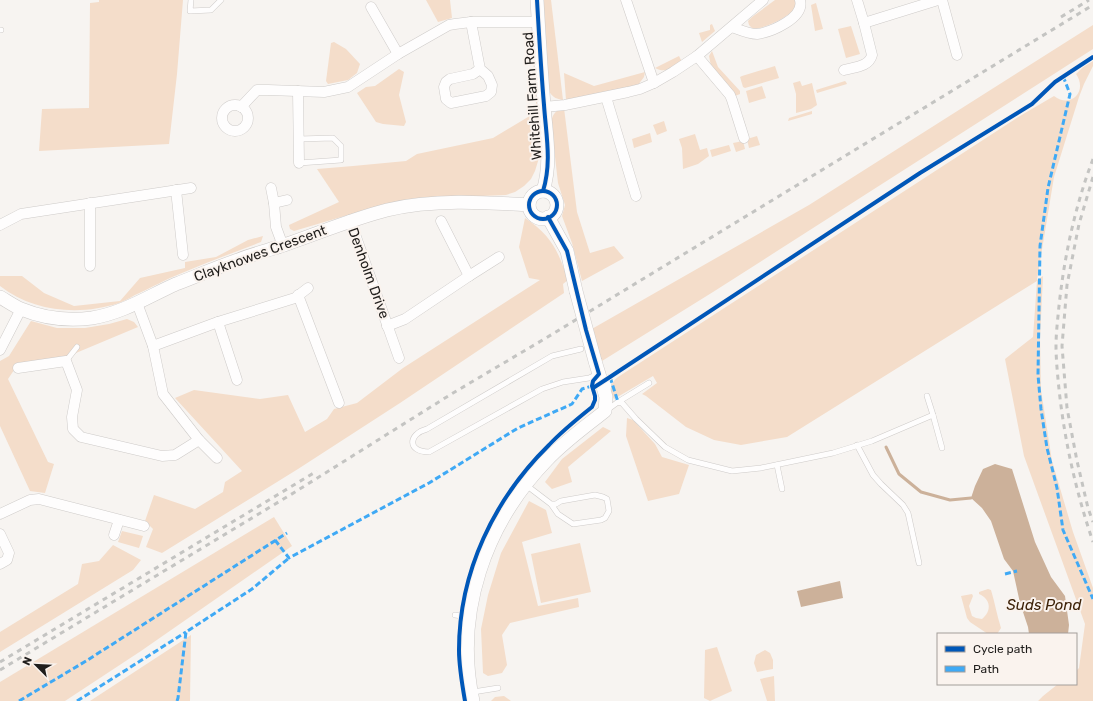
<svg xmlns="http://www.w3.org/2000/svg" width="1093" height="701" font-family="Rubik,sans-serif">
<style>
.green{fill:#f4ddca}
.water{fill:#ccb19a}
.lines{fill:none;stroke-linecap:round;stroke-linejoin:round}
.stream{stroke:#ccb19a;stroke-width:3}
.service-casing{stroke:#cecbc9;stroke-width:6}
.minor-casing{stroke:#cecbc9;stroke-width:11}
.tertiary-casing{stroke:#cecbc9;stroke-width:14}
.service{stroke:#fefdfd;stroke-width:5}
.minor{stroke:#fefdfd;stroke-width:10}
.tertiary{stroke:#fefdfd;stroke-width:13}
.rail{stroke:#c4c4c2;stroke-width:3;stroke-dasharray:5 5;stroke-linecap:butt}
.tertiary-bridge-casing{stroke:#cecbc9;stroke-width:14;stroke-linecap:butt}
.tertiary-bridge{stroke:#fefdfd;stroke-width:13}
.quiet{stroke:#3fa9f5;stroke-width:3;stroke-dasharray:6 3;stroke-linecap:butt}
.cycleway-casing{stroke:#faf3ee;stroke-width:6}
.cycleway{stroke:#0057b8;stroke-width:4}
.labels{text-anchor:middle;stroke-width:4;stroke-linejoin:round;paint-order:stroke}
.street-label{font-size:14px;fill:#201e1c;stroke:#faf3ee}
.water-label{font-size:15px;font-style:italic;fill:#3d2208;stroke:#faf3ee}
</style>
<rect width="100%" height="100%" fill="#f7f4f1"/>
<g class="green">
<path d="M99 0H183L177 74 169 144 39 151 42 109 89 108 90 3 99 2Z"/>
<path d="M426 0H450L452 18 438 22Z"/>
<path d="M543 0H551L563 100C555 99 551 96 548 89Z"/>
<path d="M775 0H795L796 4V9C783 19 769 27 753 29L749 25 748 21 752 17Z"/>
<path d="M816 3 823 29 815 31 811 5Z"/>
<path d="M712 24 715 31 702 42 699 33 710 30V25Z"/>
<path d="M1093 25V49L713 292 602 361 590 330 809 205Z"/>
<path d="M851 26 860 54 846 58 838 29Z"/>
<path d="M531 31 533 34 540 116H537Z"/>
<path d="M334 42 346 49 360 64 357 73 348 80 328 84 326 81 331 43Z"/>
<path d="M712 51 718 67 740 91V94L735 96 711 66 709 56Z"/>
<path d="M679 56 682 62C673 67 666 74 655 68Z"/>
<path d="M1093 61V66L1084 84 1079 97 1054 177 1037 280 1043 276 1040 338 1041 390 1052 461 1073 532 1093 588V701H1038L1043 696 1058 684H1076V671L1079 668 1085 624 1024 456 1005 359 1033 337 1037 281 787 437 741 445 714 440 686 427 646 396 642 394 657 383 653 376 614 399C609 391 610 383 618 377L1020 116 1054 96C1071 109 1088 91 1076 74L1083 67Z"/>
<path d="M775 66 779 78 745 88 743 87 740 77 742 76Z"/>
<path d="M399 69 404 72 399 95 406 122 404 126 383 124 376 122 357 93 366 87 375 86Z"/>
<path d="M645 72 644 77 638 85 566 100 564 73 594 86Z"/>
<path d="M800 81 802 86 812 83 817 105 811 109 796 113V94L793 83Z"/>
<path d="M845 81 846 82 847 84 817 93 816 90Z"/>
<path d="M762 86 766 98 749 103 746 91Z"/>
<path d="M564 108 577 212 590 253 614 246 624 258 582 281 572 243 562 216 565 205 558 183 551 122C553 113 556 110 564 108Z"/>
<path d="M812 111V114L788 121 789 118Z"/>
<path d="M533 114 537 149 539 158 535 171 531 179 524 186 515 192 506 195 409 199 348 215 294 231 290 229 289 225 339 202 317 169 353 166 406 161 417 154 493 138Z"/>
<path d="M664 121 667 131 657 135 653 125Z"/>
<path d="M650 133 652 142 634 148 632 139Z"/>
<path d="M695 134 700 150 707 148 709 156 698 164 683 169 682 148 679 139Z"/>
<path d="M757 136 760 145 749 148 747 139Z"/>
<path d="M743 141 745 149 736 152 733 143Z"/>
<path d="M729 145 731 151 712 157 710 150Z"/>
<path d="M525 218C552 236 558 251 568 280L563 284 564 293 400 403 298 469 162 553 146 547 153 529 145 521 154 495 195 509 223 492 225 482 242 471 175 398 194 390 260 399 288 395 305 432 327 419 334 409 357 403 403 368 540 280 529 278 519 247Z"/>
<path d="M263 236 261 242C235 252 208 262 182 273 166 279 151 288 135 295 130 298 124 301 119 303 80 316 33 312 0 286V276H22L44 293 74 306 120 301 140 278 185 268V262L216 257 248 240Z"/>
<path d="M127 319 134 322 138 327 64 358 14 370 8 379 48 462 54 464 45 493 30 491 0 426V361L9 356 31 321 57 328H85L109 324Z"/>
<path d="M627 418 633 420 655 444 662 457 689 465 679 494 648 501 626 436Z"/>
<path d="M603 427 611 431 568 467 572 482 552 489 545 482 562 459Z"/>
<path d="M529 501 546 510 552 533 522 542 538 606 578 598 579 607 510 623 502 635 507 665 502 673 488 676 483 673 481 629 488 595 501 553Z"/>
<path d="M274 517 292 546 141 651 65 701H0V682Z"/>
<path d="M122 531 143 536 139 548 118 542Z"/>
<path d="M580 543 591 592 541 603 531 554Z"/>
<path d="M113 545 141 560 133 570 0 652V632L78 584 82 564 99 561Z"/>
<path d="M988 589 991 590C995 603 997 616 1001 628L997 634H988L970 622 967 618 961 596 972 594 973 596 969 606 972 616 976 618 982 619C992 611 991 599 979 594V592Z"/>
<path d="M191 635 190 701H90Z"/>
<path d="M717 647 732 691 710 701 704 698 705 650Z"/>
<path d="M765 650 770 653 773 660V669L757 672 754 663 756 655Z"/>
<path d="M774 676 775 701H767L760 679Z"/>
<path d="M504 696 511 701H491L495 697Z"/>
</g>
<g class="water">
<path d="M995 464 1012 469 1035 542 1051 577 1065 596 1069 625 1068 634H1029L1028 627 1020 603 1013 571 1004 559 991 521 982 508 971 498 975 486 983 469Z"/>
<path d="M840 581 843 598 801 607 797 591Z"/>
</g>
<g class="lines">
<path class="stream" d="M886 447 899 474 921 492 950 500 971 498"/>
<g class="service-casing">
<g id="service">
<path d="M191 0 190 11 211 10 221 0"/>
<path d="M0 30H1"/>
<path d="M299 139 333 138 341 146V160L299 163"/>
<path d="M581 349 552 356 427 429C408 434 407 452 429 452L542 389 563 382 589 378 598 374"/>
<path d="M66 361 77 347"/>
<path d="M608 390 610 377"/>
<path d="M927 396 933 415"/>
<path d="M618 402 649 383"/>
<path d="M607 410 618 402 622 403 636 419 665 447 688 460 732 471 761 468 833 453 872 441 933 415 942 448"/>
<path d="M857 445 873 475 881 484 903 505 908 513 919 563"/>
<path d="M777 465 782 489"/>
<path d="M526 485 551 504 558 514 573 524 601 520 605 518 609 511 607 499 603 497 595 495 561 501 556 504H551"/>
<path d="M455 615 469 617"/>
<path d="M473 692 498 688"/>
</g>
</g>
<g class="minor-casing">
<g id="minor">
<path d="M626 0 654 83"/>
<path d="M942 0 957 55"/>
<path d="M371 7 398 54"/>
<path d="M471 22 480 69 488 76 492 85 491 92 486 96 451 103 446 99 444 87 446 82 450 79 473 74 480 69"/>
<path d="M864 23 938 0"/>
<path d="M732 27C740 30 749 34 757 34 771 32 805 18 800 0"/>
<path d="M697 56 730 95 732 100 744 138"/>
<path d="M844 70C854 67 869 67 872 55L864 23 857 0"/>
<path d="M298 91 299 163"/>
<path d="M606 97 636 196"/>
<circle cx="235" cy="118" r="13"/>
<path d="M241 107 257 90H268L324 92 348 87 398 54 449 25 455 24 471 22H539"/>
<path d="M544 107 565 105 628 92 640 89 654 83 673 72 697 56 763 0"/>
<path d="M271 188 274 203 276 227 283 246"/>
<path d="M176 190 183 255"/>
<path d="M90 203V266"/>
<path d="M274 203 287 200"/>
<path d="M350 220 399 358"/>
<path d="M441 221 469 276"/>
<path d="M0 225 21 214 191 188"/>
<path d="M298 295 339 403"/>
<path d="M137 303 153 346 163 394 199 440 217 458"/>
<path d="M218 322 237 380"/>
<path d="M387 326 405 319 469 276 499 257"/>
<path d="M153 346 218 322 295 298 308 288"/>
<path d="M0 350 21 309"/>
<path d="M18 368 66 361 77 390 72 417 73 429 81 437 162 456 175 455 199 440"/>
<path d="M0 514 30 500 39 499 144 526"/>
<path d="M0 534 9 553 7 560 0 564"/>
<path d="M114 535 119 520"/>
</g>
</g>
<g class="tertiary-casing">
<g id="tertiary">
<path d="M537 0C539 35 541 70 544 105 546 135 552 162 543 191"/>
<circle cx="543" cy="205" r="14"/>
<path d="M548 217 567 251 576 291"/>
<path d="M0 297C7 301 14 306 21 309 43 318 69 321 92 318 123 313 149 296 176 284 197 276 217 267 238 260 253 254 269 250 284 245 319 233 352 219 387 210 432 199 483 202 529 205"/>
<path d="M473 701C454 613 485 524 547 460 565 441 585 427 605 411L606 397 595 361"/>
</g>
</g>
<use href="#service" class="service"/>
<use href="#minor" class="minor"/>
<use href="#tertiary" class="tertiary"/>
<g class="rail">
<path d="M1061 17 1089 0"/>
<path d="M1093 159C1074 209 1063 262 1058 316 1057 326 1056 336 1056 346 1056 357 1057 368 1058 379 1063 434 1075 489 1093 542"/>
<path d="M1093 177 1079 224 1067 285 1062 346 1067 408 1077 461 1088 508 1093 522"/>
<path d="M0 662 317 471"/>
<path d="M0 670 295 492 453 393 546 338 1093 5"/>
</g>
<g class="tertiary-bridge-casing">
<path id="tertiary-bridge" d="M576 291 595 361"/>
</g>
<use href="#tertiary-bridge" class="tertiary-bridge"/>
<g class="quiet">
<path d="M1063 76 1070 94 1048 188 1040 246 1038 375 1041 409 1047 448 1057 488 1063 530 1093 599"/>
<path d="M610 377 618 402"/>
<path d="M275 540 289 558 429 483 518 428 572 404 582 389 592 386"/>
<path d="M1005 574 1017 571"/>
<path d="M19 701 86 661 287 533"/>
<path d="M77 701 186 632"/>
<path d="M177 701 178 698 186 632 252 589 289 558"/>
</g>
<g class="cycleway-casing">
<g id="cycleway">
<path d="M537 0C539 35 541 70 544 105 546 135 552 162 543 191"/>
<circle cx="543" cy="205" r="14"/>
<path d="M593 388 610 377 619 371 920 173 1032 104 1055 82 1093 57"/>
<path d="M465 701C462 684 459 667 459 650 459 572 494 499 549 445 562 431 577 419 592 407L595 400V396L592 386 593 381 599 374 586 330 567 251 548 217"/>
</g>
</g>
<use href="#cycleway" class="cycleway"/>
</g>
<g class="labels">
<g class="street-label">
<text transform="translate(532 96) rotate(-94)" y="5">Whitehill Farm Road</text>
<text transform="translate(260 253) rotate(-20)" y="5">Clayknowes Crescent</text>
<text transform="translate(369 273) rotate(70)" y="5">Denholm Drive</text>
</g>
<g class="water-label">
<text x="1044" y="610">Suds Pond</text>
</g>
</g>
<rect x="937" y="633" width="140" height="52" fill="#faf3ee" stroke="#a39e9a"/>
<rect x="945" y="646" width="20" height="6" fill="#0057b8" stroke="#a39e9a"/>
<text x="973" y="653" font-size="12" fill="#201e1c">Cycle path</text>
<rect x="945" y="666" width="20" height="6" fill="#3fa9f5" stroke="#a39e9a"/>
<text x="973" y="673" font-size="12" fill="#201e1c">Path</text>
<g transform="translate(36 665) rotate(294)" stroke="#faf3ee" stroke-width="3" paint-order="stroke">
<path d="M0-3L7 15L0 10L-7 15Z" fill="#201e1c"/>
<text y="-6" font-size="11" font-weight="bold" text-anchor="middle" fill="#201e1c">N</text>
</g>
</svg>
